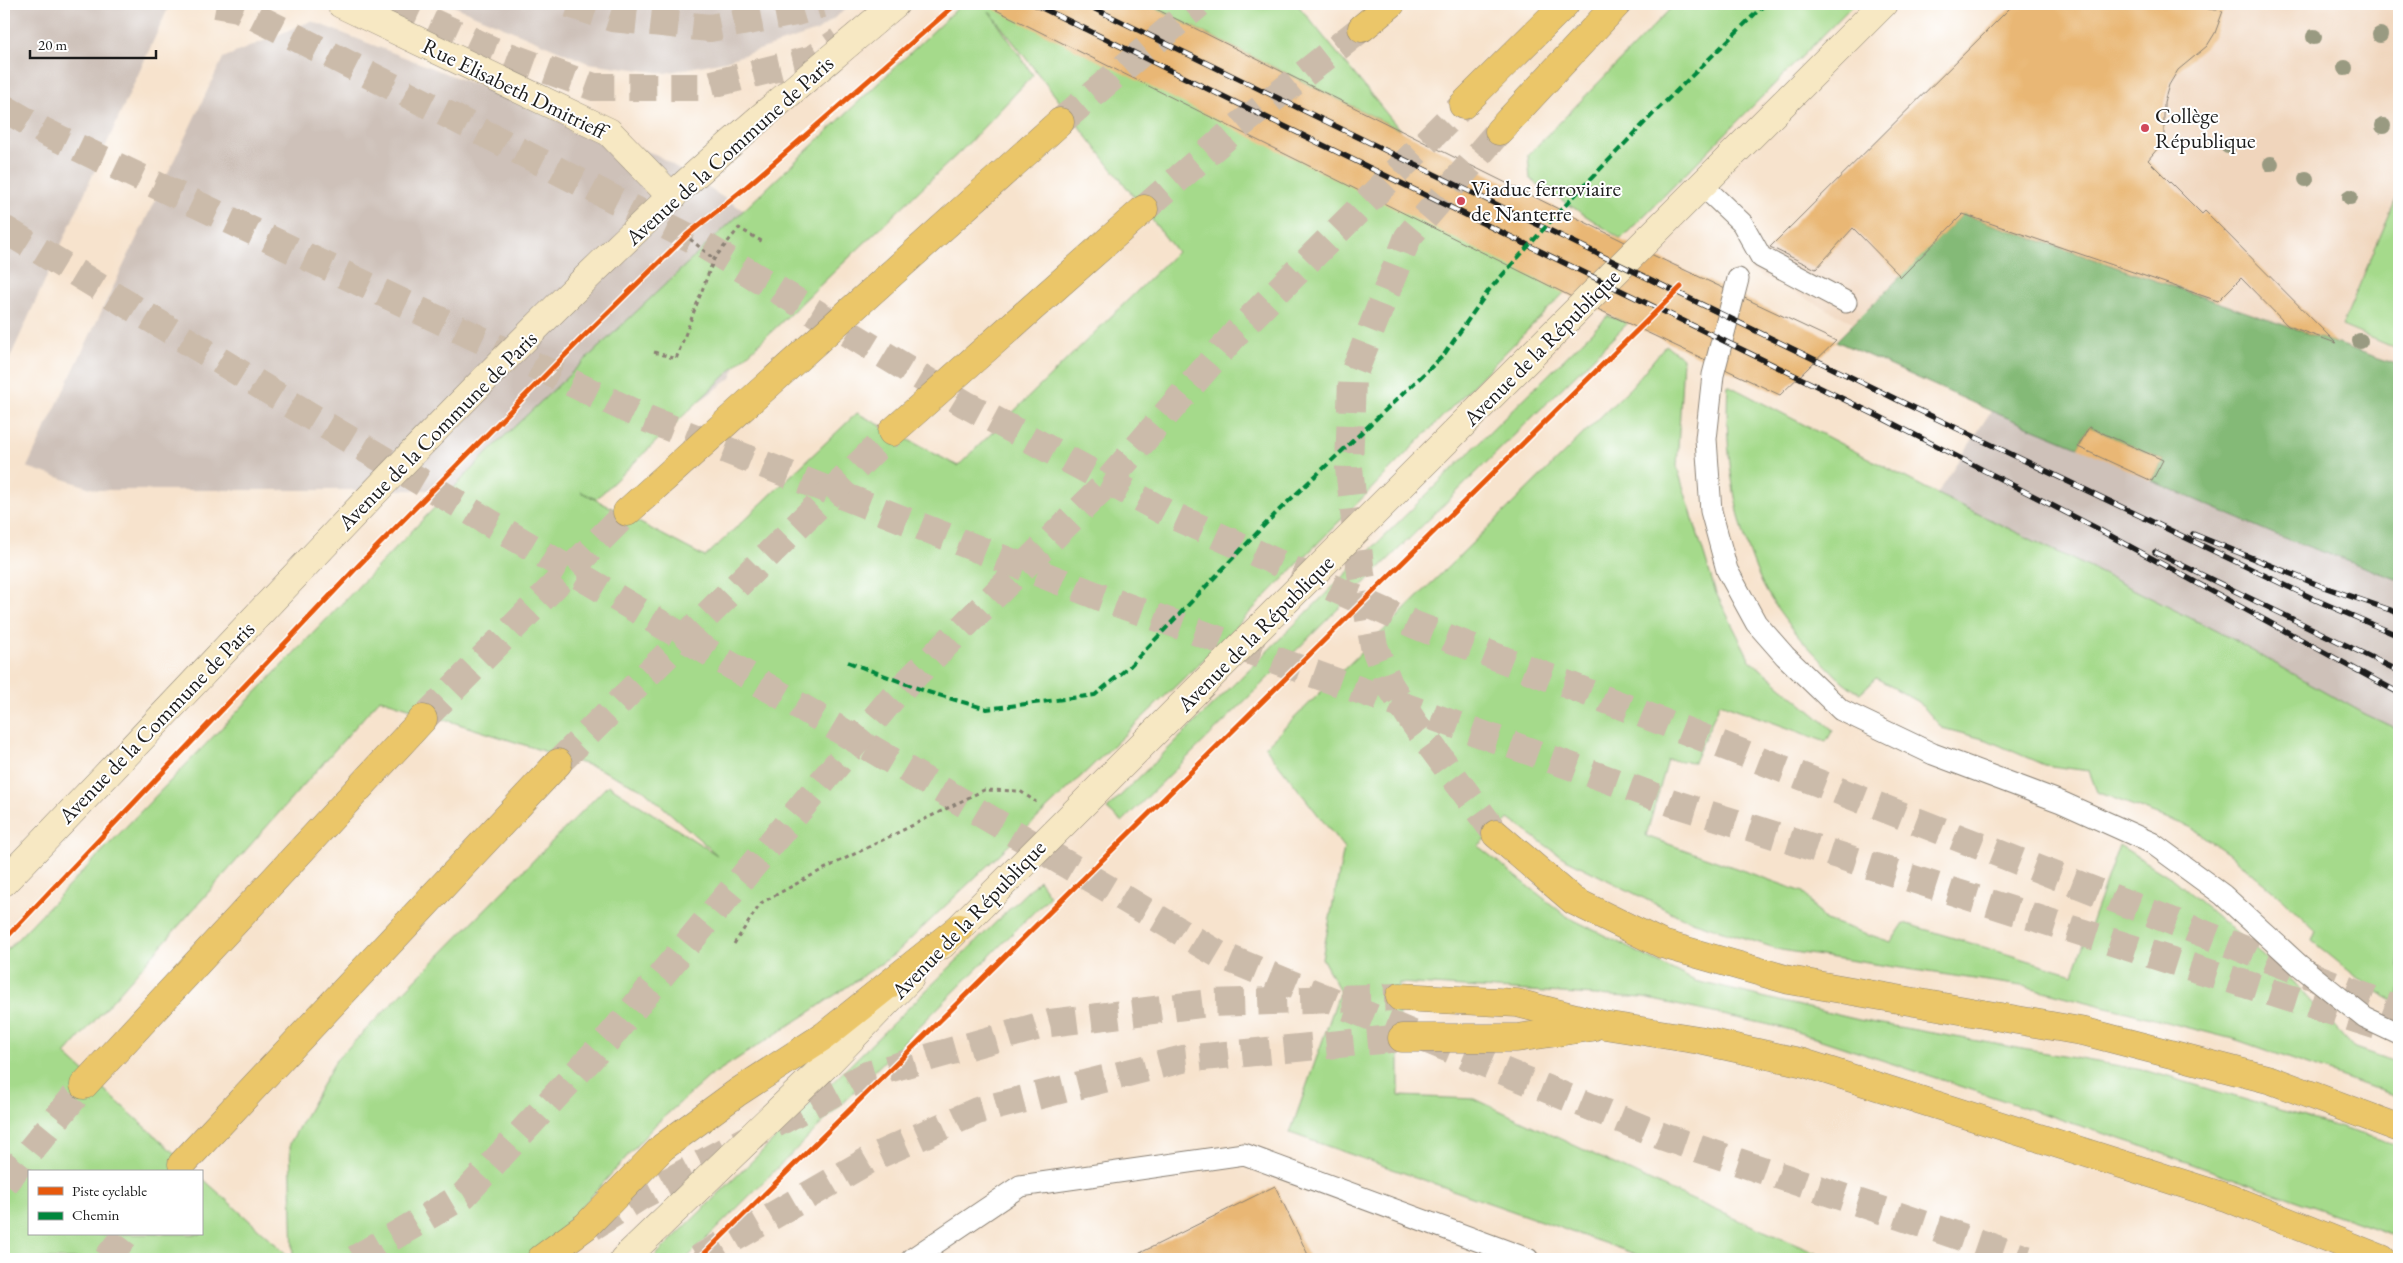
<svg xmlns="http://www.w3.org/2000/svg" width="2403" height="1263" font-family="'EB Garamond',serif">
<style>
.built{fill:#f0d5bc}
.industrial{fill:#cec1b9}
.green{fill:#a5da8b;stroke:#607b54;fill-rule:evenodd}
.forest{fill:#84ba77;stroke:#506b4a}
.building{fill:#e9b775}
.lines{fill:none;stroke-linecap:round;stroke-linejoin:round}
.highway-tunnel{stroke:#cbbbaa;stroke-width:28;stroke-dasharray:28 14;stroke-linecap:butt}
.lane-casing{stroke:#8a8074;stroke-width:23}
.secondary-casing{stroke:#8a8074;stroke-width:29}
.highway-casing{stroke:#8a8074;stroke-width:29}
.path{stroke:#8a8074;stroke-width:3;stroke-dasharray:4 4;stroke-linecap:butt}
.lane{stroke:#fff;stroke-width:21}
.secondary{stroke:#f7e8c3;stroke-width:28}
.highway{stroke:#ebc669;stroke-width:28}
.rail-casing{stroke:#1c1c1c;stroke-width:5.5}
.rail{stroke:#fff;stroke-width:4;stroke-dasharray:11;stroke-linecap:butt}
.quiet{stroke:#00873e;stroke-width:4;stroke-dasharray:8 4;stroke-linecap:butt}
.cycleway-casing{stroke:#fff;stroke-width:8}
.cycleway{stroke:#e8590c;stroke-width:5}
.tree{fill:#999a81}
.poi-dot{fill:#d1495b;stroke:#fff;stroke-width:2}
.labels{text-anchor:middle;stroke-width:4;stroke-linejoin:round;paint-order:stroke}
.street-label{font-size:22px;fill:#1c1c1c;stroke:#fff}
.poi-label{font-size:22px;fill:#1c1c1c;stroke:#fff;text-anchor:start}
</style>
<rect width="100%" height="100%" fill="#fff"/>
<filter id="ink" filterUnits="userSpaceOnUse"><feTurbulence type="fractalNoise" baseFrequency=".02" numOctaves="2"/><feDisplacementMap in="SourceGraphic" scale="10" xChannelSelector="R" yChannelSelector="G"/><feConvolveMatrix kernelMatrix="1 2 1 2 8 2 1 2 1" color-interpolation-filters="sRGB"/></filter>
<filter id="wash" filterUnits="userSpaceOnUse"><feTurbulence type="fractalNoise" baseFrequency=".0096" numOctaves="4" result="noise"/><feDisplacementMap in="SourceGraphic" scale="20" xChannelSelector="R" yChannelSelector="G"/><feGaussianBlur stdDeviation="1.12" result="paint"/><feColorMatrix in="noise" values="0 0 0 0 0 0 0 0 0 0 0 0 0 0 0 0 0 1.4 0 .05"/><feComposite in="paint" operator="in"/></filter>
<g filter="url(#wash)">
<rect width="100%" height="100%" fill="#f7e3cd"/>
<path class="built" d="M2014 4H2399V365L1963 214 1854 323 1750 270 1770 247Z"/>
<g class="industrial">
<path d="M4 4H170L4 371Z"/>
<path d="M449 4H853L817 31 725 61 665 73 588 63Z"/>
<path d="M311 21 657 155 793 242 731 378 579 490H97L27 467 223 58Z"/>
<path d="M1991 411 2078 447 2089 427 2163 460 2153 482 2274 534 2399 580V730L2365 714 2226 636 2109 577 1937 494Z"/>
</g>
<g class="green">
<path d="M962 4H987L1566 291 1206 657 895 954 810 1012 709 1077 656 1124 545 1248 526 1259H293L290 1143 336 1060 608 785 717 855 644 790 597 768 380 699 65 1054 195 1172H29V1234H201V1177L292 1259H4V953L494 446ZM989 11 1177 252 958 466 857 413 705 557 581 492 596 499 964 148 1033 75Z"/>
<path d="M1146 4H1297L1400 130Z"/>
<path d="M1675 4H1854L1621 239 1530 179 1528 155Z"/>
<path d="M2399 192V350L2342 326Z"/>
<path d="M1608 316 1628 323 1122 822 1107 809Z"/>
<path d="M1666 345 1683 358 1677 467 1716 593 1750 660 1833 730 1826 742 1720 703 1694 762 1668 760 1646 836 1803 892 1823 919 1891 942 1904 923 2073 974 2119 845 2175 880 2302 990 2353 1047 2399 1063V1097L2237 1040 2028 987 1781 950 1683 918 1562 857 1509 819 1478 846 1566 916 1695 981 1859 1020 2148 1071 2399 1145V1237L2141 1146 1788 1029 1644 998 1399 983V1096L1475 1099 1672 1191 1829 1259H1649L1290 1133 1340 991 1322 958 1344 848 1265 747 1632 386Z"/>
<path d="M1728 385 1937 494 2109 577 2226 636 2365 714 2399 730V1004L2369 987 2312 941 2316 931 2282 898 2233 857 2190 827 2097 792 2089 771 2044 765 1987 740 1942 728 1919 702 1876 678 1860 693C1842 684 1831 670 1817 656 1799 638 1773 606 1762 583 1734 523 1724 450 1728 385Z"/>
<path d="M1039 880 1050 896 686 1259H652Z"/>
</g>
<path class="forest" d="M1963 214 2399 365V580L2274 534 2152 481 2163 460 2089 427 2078 447 1991 411 1836 341Z"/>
<g id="blocks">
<g class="building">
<path d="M984 4H1146L1623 241 1836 341 1780 395 1572 297Z"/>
<path d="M2014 4H2208V9L2223 11 2215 33 2207 46 2178 70 2169 85 2164 102V135L2158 148 2148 160 2202 214 2205 211 2336 343 2288 326 2241 278 2218 301 1963 214 1901 277 1853 228 1816 269 1770 247Z"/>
<path d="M2390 4H2399V13Z"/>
<path d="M2089 427 2163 460 2152 481 2078 447Z"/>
<path d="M1275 1186 1310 1259H1128Z"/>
</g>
</g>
</g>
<g filter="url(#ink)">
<use href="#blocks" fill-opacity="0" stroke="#8a8074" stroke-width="1"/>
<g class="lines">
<g class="highway-tunnel">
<path d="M216 4 238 8 702 244 965 404 1165 512 1415 625 2399 1010"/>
<path d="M393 4 492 50 594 87H700L813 59 839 41"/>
<path d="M569 4 612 18 710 28 796 12 822 4"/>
<path d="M4 108 45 132 645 418 1100 597 1676 804 2384 1028"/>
<path d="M1060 122 1199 4"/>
<path d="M1144 209 1234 130 1362 28"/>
<path d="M4 229 325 425 1218 954 1664 1137 2027 1259"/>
<path d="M423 719 627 512"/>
<path d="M558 763 892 432"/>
<path d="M1496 834 1414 723 1389 684 1374 646 1361 574 1349 468 1352 378 1408 237 1499 131"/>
<path d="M4 1183 84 1085"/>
<path d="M592 1227 641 1196 867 1075 1050 1023 1210 1003 1400 997"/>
<path d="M107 1259 126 1234"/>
<path d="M355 1259 464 1195 609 1038 893 697 1103 487 1238 331 1463 105"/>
<path d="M698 1259 876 1156 977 1111 1183 1059 1402 1038"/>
</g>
<g class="lane-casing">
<g id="lane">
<path d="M1703 186 1742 223 1761 257 1846 302"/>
<path d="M1738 279 1713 375 1706 439 1711 511 1727 570 1756 623 1785 656 1841 710 1933 754 2061 802 2152 843 2223 895 2299 965 2365 1018 2399 1034"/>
<path d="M912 1259 1020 1186 1244 1154 1528 1259"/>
</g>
</g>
<g class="secondary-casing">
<g id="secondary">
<path d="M341 4 609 132 672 197"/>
<path d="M4 882C226 653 438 415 671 197 743 130 820 68 895 4"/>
<path d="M942 945 1883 4"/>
<path d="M624 1259 826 1065 910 978"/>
</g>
</g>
<g class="highway-casing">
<g id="highway">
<path d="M1362 28 1391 4"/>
<path d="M1463 105 1565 4"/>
<path d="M1499 131 1617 4"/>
<path d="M892 432 1144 209"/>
<path d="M627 512 1060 122"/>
<path d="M1496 834 1574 901 1662 944 1789 980 2086 1032 2271 1080 2399 1128"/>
<path d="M1400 997 1517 1003 1604 1025 1699 1040 1804 1063 2228 1198 2382 1259"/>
<path d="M1402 1038H1517L1592 1027"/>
<path d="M84 1085 423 719"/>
<path d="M182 1164 558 763"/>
<path d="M541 1259 586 1226 663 1147 738 1092 824 1036 959 928"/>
</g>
</g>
<g class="path">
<path d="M684 234 714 259"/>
<path d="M654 352 676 359 714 259 739 228 763 242"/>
<path d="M734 944 761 903 818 872 984 790 1020 791 1036 802"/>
</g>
<use href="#lane" class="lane"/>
<use href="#secondary" class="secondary"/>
<use href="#highway" class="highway"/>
<g class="rail-casing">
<g id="rail">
<path d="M1034 4 1880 417 2096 528 2399 693"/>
<path d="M1085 4 1906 404 2316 600 2399 636"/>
<path d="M2193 534 2321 586 2399 613"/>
<path d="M2155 552 2399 671"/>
</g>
</g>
<use href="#rail" class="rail"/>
<path class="quiet" d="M848 662 928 692 987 709 1095 695 1129 667 1277 512 1443 356 1489 290 1558 213 1655 112 1765 4"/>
<g class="cycleway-casing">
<g id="cycleway">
<path d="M4 940 360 564 580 340 687 235 744 189 956 4"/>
<path d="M699 1259 1681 287"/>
</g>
</g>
<use href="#cycleway" class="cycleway"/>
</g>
<g class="tree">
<circle cx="2380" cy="35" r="8"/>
<circle cx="2314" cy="37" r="8"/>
<circle cx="2345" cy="68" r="8"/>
<circle cx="2383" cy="126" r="8"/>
<circle cx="2228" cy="146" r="8"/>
<circle cx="2271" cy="164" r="8"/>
<circle cx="2306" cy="179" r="8"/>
<circle cx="2350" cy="197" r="8"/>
<circle cx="2360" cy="341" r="8"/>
</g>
</g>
<g class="poi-dot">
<circle cx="2145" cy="128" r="5"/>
<circle cx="1461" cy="201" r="5"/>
</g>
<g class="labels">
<g class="street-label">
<text transform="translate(515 88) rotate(26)" y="8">Rue Elisabeth Dmitrieff</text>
<text transform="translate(729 150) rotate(-42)" y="8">Avenue de la Commune de Paris</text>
<text transform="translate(1541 347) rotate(-45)" y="8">Avenue de la République</text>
<text transform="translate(437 430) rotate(-45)" y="8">Avenue de la Commune de Paris</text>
<text transform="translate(1255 633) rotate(-45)" y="8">Avenue de la République</text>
<text transform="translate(156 722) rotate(-46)" y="8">Avenue de la Commune de Paris</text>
<text transform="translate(968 919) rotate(-46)" y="8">Avenue de la République</text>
</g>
<g class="poi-label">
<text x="2155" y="123">Collège<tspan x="2155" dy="25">République</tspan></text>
<text x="1471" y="196">Viaduc ferroviaire<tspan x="1471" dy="25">de Nanterre</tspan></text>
</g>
</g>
<rect width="2403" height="1263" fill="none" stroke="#fff" stroke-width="20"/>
<rect x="28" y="1170" width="175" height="65" fill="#ffffff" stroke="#a4a4a4"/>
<rect x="38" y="1187" width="25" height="8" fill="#e8590c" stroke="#a4a4a4"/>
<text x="72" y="1196" font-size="15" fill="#1c1c1c">Piste cyclable</text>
<rect x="38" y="1212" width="25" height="8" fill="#00873e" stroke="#a4a4a4"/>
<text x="72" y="1220" font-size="15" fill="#1c1c1c">Chemin</text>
<path d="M30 50v8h126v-8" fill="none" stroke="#1c1c1c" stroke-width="2.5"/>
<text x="38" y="50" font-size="15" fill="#1c1c1c" stroke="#ffffff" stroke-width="4" paint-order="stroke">20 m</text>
</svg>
